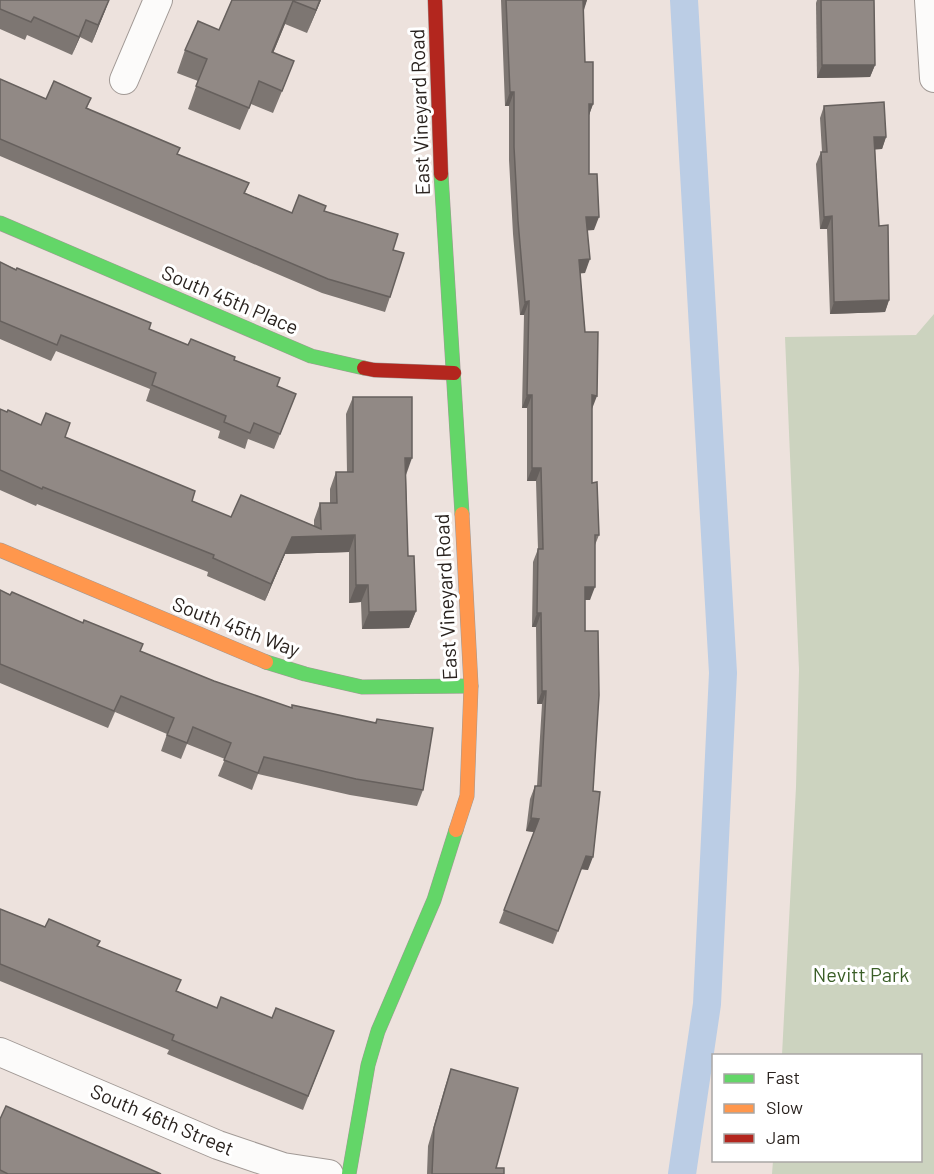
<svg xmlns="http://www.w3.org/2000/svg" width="934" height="1174" font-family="Barlow,sans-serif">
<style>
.green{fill:#ccd3bf}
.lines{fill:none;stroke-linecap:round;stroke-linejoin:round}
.canal{stroke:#bbcde5;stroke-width:28}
.street-casing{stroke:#a19995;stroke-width:30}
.fast-casing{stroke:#a19995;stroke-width:15}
.slow-casing{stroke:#a19995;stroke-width:15}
.jam-casing{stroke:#a19995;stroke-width:15}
.street{stroke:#fcfbfa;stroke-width:28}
.fast{stroke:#63d668;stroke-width:14}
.slow{stroke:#ff974d;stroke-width:14}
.jam{stroke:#b3261e;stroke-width:14}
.wall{fill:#7d7672}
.shaded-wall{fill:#66605d}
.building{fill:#918985;stroke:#66605d;stroke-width:1.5}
.labels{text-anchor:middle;stroke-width:6;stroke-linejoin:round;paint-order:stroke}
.street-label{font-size:20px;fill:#29221e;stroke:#fff}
.park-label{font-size:20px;fill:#3a5e27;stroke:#fff}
</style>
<rect width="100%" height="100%" fill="#ede2dd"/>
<path class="green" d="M934 314V1174H772L773 1161 920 1160V1056L782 1055 796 787 799 670 785 337 916 335Z"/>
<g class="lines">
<path class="canal" d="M682 1174 707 1004 723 673 684 0"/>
<g class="street-casing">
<g id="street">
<path d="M929 0 934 78"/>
<path d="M124 80 158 0"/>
<path d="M0 1052 218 1145 283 1167 329 1174"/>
</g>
</g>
<g class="fast-casing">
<g id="fast">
<path d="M441 174 462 514"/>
<path d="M0 223 311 356 364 368"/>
<path d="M266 662 305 674 362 687 471 686"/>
<path d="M349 1174 368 1065 378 1031 434 900 456 830"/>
</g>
</g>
<g class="slow-casing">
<g id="slow">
<path d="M0 550 266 662"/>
<path d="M456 830 467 796 471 686 462 514"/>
</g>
</g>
<g class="jam-casing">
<g id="jam">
<path d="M435 0 441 174"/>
<path d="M364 368 374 370 454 373"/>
</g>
</g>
<use href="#street" class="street"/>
<use href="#fast" class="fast"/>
<use href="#slow" class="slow"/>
<use href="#jam" class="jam"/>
</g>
<g class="wall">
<path d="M0 0H109L92 43 80 37 72 55 27 35 25 40 0 29Z"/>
<path d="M231 0H321L307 33 285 24 273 53 285 84 273 113 251 104 240 130 188 109 198 81 177 73 185 50 219 30 232 0Z"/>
<path d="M501 0H587L583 10 585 62 593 104 589 115V174L594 230H587L585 273H580L585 332 592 409V483L599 535 595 545 590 600H585L588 870 581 869 553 944 499 923 534 832 526 831 530 799 535 786H537L542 704H537L536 627H532L533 562 538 549 536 481H527V408H522L524 315H520L513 234 509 160V106H505Z"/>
<path d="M817 0H874L875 65 870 77 817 78 816 3Z"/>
<path d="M0 79 46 99 91 98 87 108 177 154 249 183 245 193 292 213 324 211 393 250 390 297 385 312 322 293 0 156Z"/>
<path d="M824 106 886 137 882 149H875L879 226 889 300 885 312 830 314 827 229H820L816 164 821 152H822L820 118Z"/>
<path d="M0 262 149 329 188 345 234 360 277 386 296 394 274 449 248 439 245 449 218 438 220 431 146 401 150 389 56 351 51 361 0 339Z"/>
<path d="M353 397 406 475 408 556 416 611 409 628 362 629 361 602 349 603V552L285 554 265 601 207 576 208 572 37 504 36 506 0 490V409L41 425 70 423 65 437 192 501 231 517 314 527V520L320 503H330V489L336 472H347L346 414Z"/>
<path d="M0 590 140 651 214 681 291 708 375 723 377 719 423 790 417 806 350 795 258 774 252 790 218 776 225 759 187 744 181 759 161 751 167 734 115 712 108 728 0 683Z"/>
<path d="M0 909 45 927 98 946 177 991 217 1008 334 1031 303 1110 167 1054 169 1050 0 981Z"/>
<path d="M451 1069 496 1168 504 1174H427L428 1146 445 1087Z"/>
<path d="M0 1119 161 1174H0Z"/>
</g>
<g class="shaded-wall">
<path d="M109 0 105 11 92 43 98 25Z"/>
<path d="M320 0H321L307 33 316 10Z"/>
<path d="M581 0H587L584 10H578Z"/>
<path d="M293 1 285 24 264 75 272 52Z"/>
<path d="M86 20 80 37 72 55 79 37Z"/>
<path d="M822 65H875L870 77 817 78Z"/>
<path d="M510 92H514L509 106H505Z"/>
<path d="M589 104H593L588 118Z"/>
<path d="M874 137H886L882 149 870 150Z"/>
<path d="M832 216 827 229H820L824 217Z"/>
<path d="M586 217H599L594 230 581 231Z"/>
<path d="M590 259 585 273 575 274 579 260Z"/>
<path d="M889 300 885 312 830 314 834 302Z"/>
<path d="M529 301 524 315H520L525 302Z"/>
<path d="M527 395H532L527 408H522Z"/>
<path d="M592 395 597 396 592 409Z"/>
<path d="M405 458H412L406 475Z"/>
<path d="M532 468H541L536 481H527Z"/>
<path d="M355 535 349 552 285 554 265 601 271 584 292 537Z"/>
<path d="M356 585H368L361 602 349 603Z"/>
<path d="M585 587H595L590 600H581Z"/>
<path d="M416 611 409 628 362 629 369 612Z"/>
<path d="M537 613H541L536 627H532Z"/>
<path d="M542 691H546L542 704H537Z"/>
<path d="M531 818 539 819 534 832 526 831Z"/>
<path d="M586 856 593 857 588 870 581 869 553 944Z"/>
</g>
<g class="building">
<path d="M0 0H109L98 25 86 20 79 37 34 17 31 22 0 9Z"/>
<path d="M232 0H320L316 10 293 1 272 52 294 61 282 91 259 81 249 108 196 86 207 59 185 50 198 21 219 30Z"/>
<path d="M506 0H583L585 62H593V104H589V174H597L599 217H586L590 259 579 260 585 332H598L597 396 592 395V483L597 482 599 535H595V587H585V631H598L599 695 593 791 600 792 593 857 586 856 558 931 504 910 539 819 531 818 535 786H541L546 691H542L541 613H537L538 549H543L541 468H532V395H527L529 301 525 302 518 221 514 147V92H510Z"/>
<path d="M821 0H874L875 65H822Z"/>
<path d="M0 79 46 99 54 81 91 98 86 108 180 148 177 154 249 183 244 193 292 213 299 195 326 206 324 211 398 234 393 250 404 253 390 297 328 279 0 139Z"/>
<path d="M884 102 886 137H874L879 226 888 225 889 300 834 302 832 216 824 217 821 152H827L824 106Z"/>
<path d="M0 262 16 270 17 268 151 323 149 329 188 345 191 339 235 357 234 360 280 378 277 386 296 394 280 434 254 423 250 433 224 422 226 416 152 385 156 373 61 335 57 345 0 321Z"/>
<path d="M353 397H412V458H405L408 556H414L416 611 369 612 368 585H356L355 535 292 537 271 584 213 558 214 555 43 487 42 489 0 470V409L7 412 8 410 41 425 46 413 70 423 65 437 195 491 192 501 231 517 241 495 321 529 320 503H337L336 472H353Z"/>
<path d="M0 590 10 595 12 592 83 623 84 620 143 644 140 651 214 681 292 708V705L376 723 377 719 433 728 423 790 356 779 264 757 258 773 224 760 231 743 193 727 187 743 167 735 174 718 121 696 114 711 0 664Z"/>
<path d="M0 909 45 927 49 919 100 941 97 946 181 980 176 991 217 1008 221 997 272 1018 276 1008 334 1031 308 1096 172 1040 174 1035 0 964Z"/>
<path d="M451 1069 518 1088 496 1168H504V1174H432L434 1128Z"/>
<path d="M6 1106 161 1174H8L0 1170V1119Z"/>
</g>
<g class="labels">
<g class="street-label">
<text transform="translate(420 112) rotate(-92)" y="7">East Vineyard Road</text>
<text transform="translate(230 300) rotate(23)" y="7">South 45th Place</text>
<text transform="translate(446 597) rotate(-93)" y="7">East Vineyard Road</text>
<text transform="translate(236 627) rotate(21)" y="7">South 45th Way</text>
<text transform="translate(162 1120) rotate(23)" y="7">South 46th Street</text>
</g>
<g class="park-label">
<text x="861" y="982">Nevitt Park</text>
</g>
</g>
<rect x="712" y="1054" width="210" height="108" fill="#ffffff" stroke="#a9a7a5" stroke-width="1.5"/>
<rect x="724" y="1074" width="30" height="9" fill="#63d668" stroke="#a9a7a5" stroke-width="1.5"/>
<text x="766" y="1084" font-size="18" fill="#29221e">Fast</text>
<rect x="724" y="1104" width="30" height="9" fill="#ff974d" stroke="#a9a7a5" stroke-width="1.5"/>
<text x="766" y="1114" font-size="18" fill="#29221e">Slow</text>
<rect x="724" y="1134" width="30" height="9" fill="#b3261e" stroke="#a9a7a5" stroke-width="1.5"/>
<text x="766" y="1144" font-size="18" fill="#29221e">Jam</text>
</svg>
